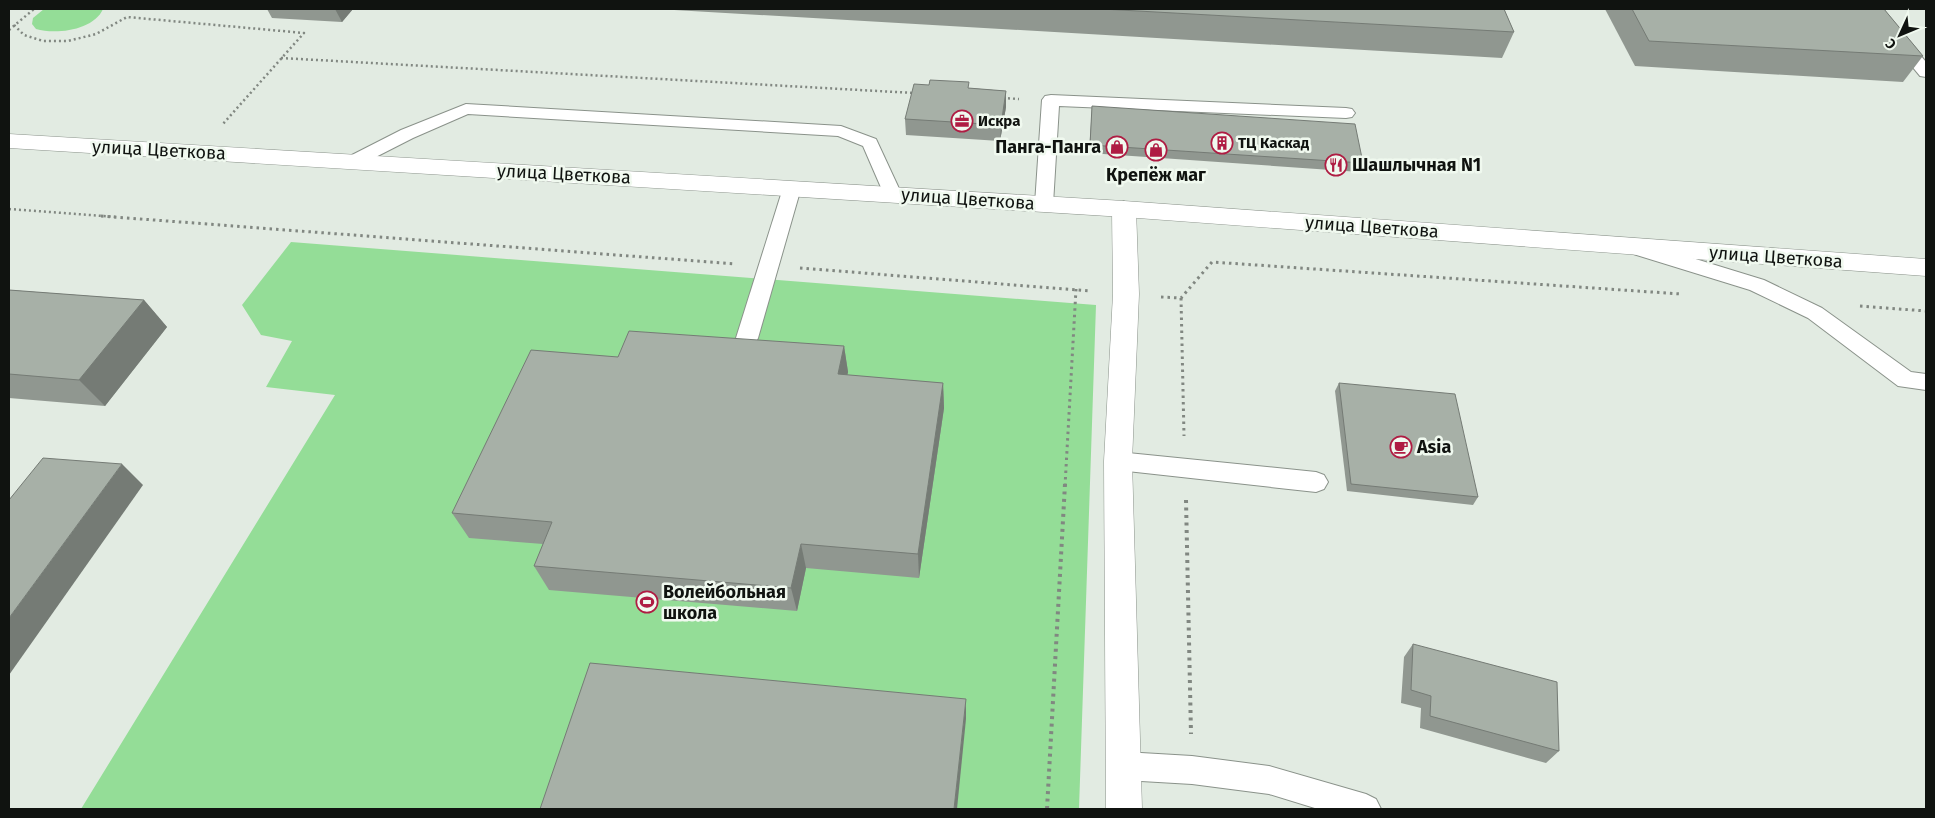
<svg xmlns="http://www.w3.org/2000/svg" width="1935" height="818" font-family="'Fira Sans',sans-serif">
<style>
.green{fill:#94dd97}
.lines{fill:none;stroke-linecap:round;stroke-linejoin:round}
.service-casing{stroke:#8a928a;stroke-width:2}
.minor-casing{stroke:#8a928a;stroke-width:1}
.tertiary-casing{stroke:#8a928a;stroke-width:1}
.path-far2{stroke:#818781;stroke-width:2.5;stroke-dasharray:2 3;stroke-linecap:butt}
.path-far1{stroke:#818781;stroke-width:3;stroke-dasharray:2.5 4;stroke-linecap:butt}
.path{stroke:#818781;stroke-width:4;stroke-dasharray:3 4.5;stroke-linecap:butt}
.service{fill:#fff;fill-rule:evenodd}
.minor{fill:#fff;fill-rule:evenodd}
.tertiary{fill:#fff;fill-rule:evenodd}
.wall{fill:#909790}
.shaded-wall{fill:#757b75}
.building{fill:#a7b0a7;stroke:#757b75}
.labels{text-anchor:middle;stroke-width:5;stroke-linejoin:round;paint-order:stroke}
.far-poi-label{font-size:15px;font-weight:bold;fill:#101310;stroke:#f0f9ef;text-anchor:start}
.poi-label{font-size:18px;font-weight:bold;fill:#101310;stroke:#f0f9ef;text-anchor:start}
.street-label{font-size:18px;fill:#101310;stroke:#f0f9ef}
</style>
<rect width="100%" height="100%" fill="#e2ebe2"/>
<g class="green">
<path d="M44 9H103C94 30 56 35 36 29L32 24 33 18Z"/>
<path d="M291 242 1096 305 1079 809H81L335 395 266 387 292 341 261 335 242 305Z"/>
</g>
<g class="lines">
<g class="service-casing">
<g id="service">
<path d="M1865 9H1881L1926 62V77L1920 76Z"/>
<path d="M1051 95 1346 108 1352 109 1355 113 1352 117 1346 118 1059 106 1053 204 1051 208 1044 210 1037 208 1035 204 1042 100 1045 96Z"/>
<path d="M466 104 841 126 876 139 902 195 900 199 893 201 886 199 863 146 838 136 468 114 413 138 360 165 354 167 348 165 345 161 348 157 401 130Z"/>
<path d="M792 182 799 184 801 188 758 338 755 344 747 346 739 344 736 338 783 188 785 184Z"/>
<path d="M1637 241 1764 280 1822 308 1911 372 1926 374V390L1898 386 1808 318 1750 290 1630 253 1627 248 1630 243Z"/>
<path d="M1118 452 1316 472 1324 475 1328 482 1324 489 1316 492 1118 470 1110 468 1106 461 1110 454Z"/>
<path d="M1124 752 1192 756 1269 766 1366 794 1376 799 1381 809H1318L1269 794 1192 784 1124 780 1114 776 1110 766 1114 756Z"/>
</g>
</g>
<g class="minor-casing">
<path id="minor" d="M1124 201 1132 204 1136 209 1139 294 1132 461 1142 809H1106L1104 461 1113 294 1112 209 1116 204Z"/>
</g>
<g class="tertiary-casing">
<path id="tertiary" d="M9 134 1124 201 1926 259V276L1124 217 9 148Z"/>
</g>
<g class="path-far2">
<path d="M14 25 24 35 43 41H68L96 34 127 17 304 33 222 125"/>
<path d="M9 30 34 9"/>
<path d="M281 58 914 93"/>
<path d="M1003 98 1019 99"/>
<path d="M9 209 117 217"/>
</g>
<g class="path-far1">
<path d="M101 216 736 264"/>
<path d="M800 268 1090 291"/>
<path d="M1161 297 1181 298 1212 262 1681 294"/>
<path d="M1181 298 1184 436"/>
<path d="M1860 306 1926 311"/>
<path d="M1065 486 1076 289"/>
</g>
<g class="path">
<path d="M1186 500 1191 734"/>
<path d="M1047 809 1065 484"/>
</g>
<use href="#service" class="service"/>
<use href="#minor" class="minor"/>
<use href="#tertiary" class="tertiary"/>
</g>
<g class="wall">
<path d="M267 9H353L342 22 272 18Z"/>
<path d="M657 9H1504L1514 32 1502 58Z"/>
<path d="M1605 9H1884L1923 56 1903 82 1635 66Z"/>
<path d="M969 88 1006 91V107L1000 141 906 135 905 119Z"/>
<path d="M1092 106 1363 163 1360 172 1089 153Z"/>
<path d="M9 290 144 300 167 327 105 406 9 398Z"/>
<path d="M844 346 848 372 847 375 943 383 944 408 919 578 806 568 797 611 549 590 534 566 543 544 469 538 452 513 618 357Z"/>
<path d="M1339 383 1478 497 1473 505 1347 491 1335 391Z"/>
<path d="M1413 644 1559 751 1546 763 1420 728 1421 708 1401 703 1404 657Z"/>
</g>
<g class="shaded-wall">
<path d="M335 9H353L342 22Z"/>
<path d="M1006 91V107L1000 141 1001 125Z"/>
<path d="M144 300 167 327 105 406 79 380Z"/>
<path d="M844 346 848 372 842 400 838 374Z"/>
<path d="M943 383 944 408 919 578 918 554Z"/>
<path d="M122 464 143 485 9 675V618Z"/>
<path d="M801 544 806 568 797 611 791 588Z"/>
<path d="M966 699V719L957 809H954Z"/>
</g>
<g class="building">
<path d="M1102 9H1504L1514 32Z"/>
<path d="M1632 9H1884L1923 56 1649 41Z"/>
<path d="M930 80 969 82 968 88 1006 91 1001 125 905 119 914 84 929 85Z"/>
<path d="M1092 106 1355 124 1363 163 1090 145Z"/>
<path d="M9 290 144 300 79 380 9 374Z"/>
<path d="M629 331 844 346 838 374 943 383 918 554 801 544 791 588 534 566 552 522 452 513 531 350 618 357Z"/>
<path d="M1339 383 1455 394 1478 497 1351 484Z"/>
<path d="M43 458 122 464 9 618V500Z"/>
<path d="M1413 644 1557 682 1559 751 1430 716 1431 696 1411 690Z"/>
<path d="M590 663 966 699 954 809H540Z"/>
</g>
<defs>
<g id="office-ring" transform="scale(1.125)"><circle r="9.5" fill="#f0f9ef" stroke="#af1c43" stroke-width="1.5"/><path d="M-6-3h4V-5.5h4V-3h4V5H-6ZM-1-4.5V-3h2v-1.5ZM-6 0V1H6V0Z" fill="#af1c43"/></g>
<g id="building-ring" transform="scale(1.125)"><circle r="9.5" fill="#f0f9ef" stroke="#af1c43" stroke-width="1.5"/><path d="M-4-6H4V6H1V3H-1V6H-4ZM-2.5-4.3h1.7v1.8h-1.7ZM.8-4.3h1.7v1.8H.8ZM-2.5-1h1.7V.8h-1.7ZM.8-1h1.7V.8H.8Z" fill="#af1c43"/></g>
<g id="shop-ring" transform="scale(1.125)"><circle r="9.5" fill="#f0f9ef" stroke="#af1c43" stroke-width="1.5"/><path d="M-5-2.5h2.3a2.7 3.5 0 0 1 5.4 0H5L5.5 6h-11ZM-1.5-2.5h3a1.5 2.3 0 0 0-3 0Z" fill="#af1c43"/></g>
<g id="restaurant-ring" transform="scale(1.125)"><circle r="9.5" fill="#f0f9ef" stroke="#af1c43" stroke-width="1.5"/><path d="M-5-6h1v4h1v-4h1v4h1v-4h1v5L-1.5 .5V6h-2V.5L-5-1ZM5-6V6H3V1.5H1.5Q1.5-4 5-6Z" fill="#af1c43"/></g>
<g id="cafe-ring" transform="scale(1.125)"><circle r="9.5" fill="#f0f9ef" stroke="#af1c43" stroke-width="1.5"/><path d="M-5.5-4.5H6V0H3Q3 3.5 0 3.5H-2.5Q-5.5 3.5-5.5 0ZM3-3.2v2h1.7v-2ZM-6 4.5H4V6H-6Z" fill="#af1c43"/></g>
<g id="stadium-ring" transform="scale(1.125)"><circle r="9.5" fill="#f0f9ef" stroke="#af1c43" stroke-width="1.5"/><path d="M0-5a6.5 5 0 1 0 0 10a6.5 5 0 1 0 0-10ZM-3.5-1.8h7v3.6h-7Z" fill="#af1c43"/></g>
</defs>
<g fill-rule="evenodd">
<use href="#office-ring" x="962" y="121"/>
<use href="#building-ring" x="1222" y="143"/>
<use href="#shop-ring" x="1117" y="147"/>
<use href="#shop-ring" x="1156" y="150"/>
<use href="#restaurant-ring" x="1336" y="165"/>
<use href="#cafe-ring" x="1401" y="447"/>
<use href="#stadium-ring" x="647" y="602"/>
</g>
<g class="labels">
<g class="far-poi-label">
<text x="978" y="126">Искра</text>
<text x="1238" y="148">ТЦ Каскад</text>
</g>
<g class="poi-label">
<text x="1101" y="153" text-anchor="end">Панга-Панга</text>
<text x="1352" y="171">Шашлычная N1</text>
<text x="1156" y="181" text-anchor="middle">Крепёж маг</text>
<text x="1417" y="453">Asia</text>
<text x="663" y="598">Волейбольная<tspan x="663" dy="21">школа</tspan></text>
</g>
<g class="street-label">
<text transform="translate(159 150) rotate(3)" y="6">улица Цветкова</text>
<text transform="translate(564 174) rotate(3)" y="6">улица Цветкова</text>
<text transform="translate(968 199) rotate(4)" y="6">улица Цветкова</text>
<text transform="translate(1372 227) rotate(4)" y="6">улица Цветкова</text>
<text transform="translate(1776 257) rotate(4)" y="6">улица Цветкова</text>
</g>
</g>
<rect width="1935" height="818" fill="none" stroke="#101310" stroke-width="20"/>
<g transform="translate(1900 35) rotate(226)" stroke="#f0f9ef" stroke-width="4" paint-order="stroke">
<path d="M0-4L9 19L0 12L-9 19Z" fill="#101310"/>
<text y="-8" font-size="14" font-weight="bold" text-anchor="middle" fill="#101310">С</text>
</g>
</svg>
